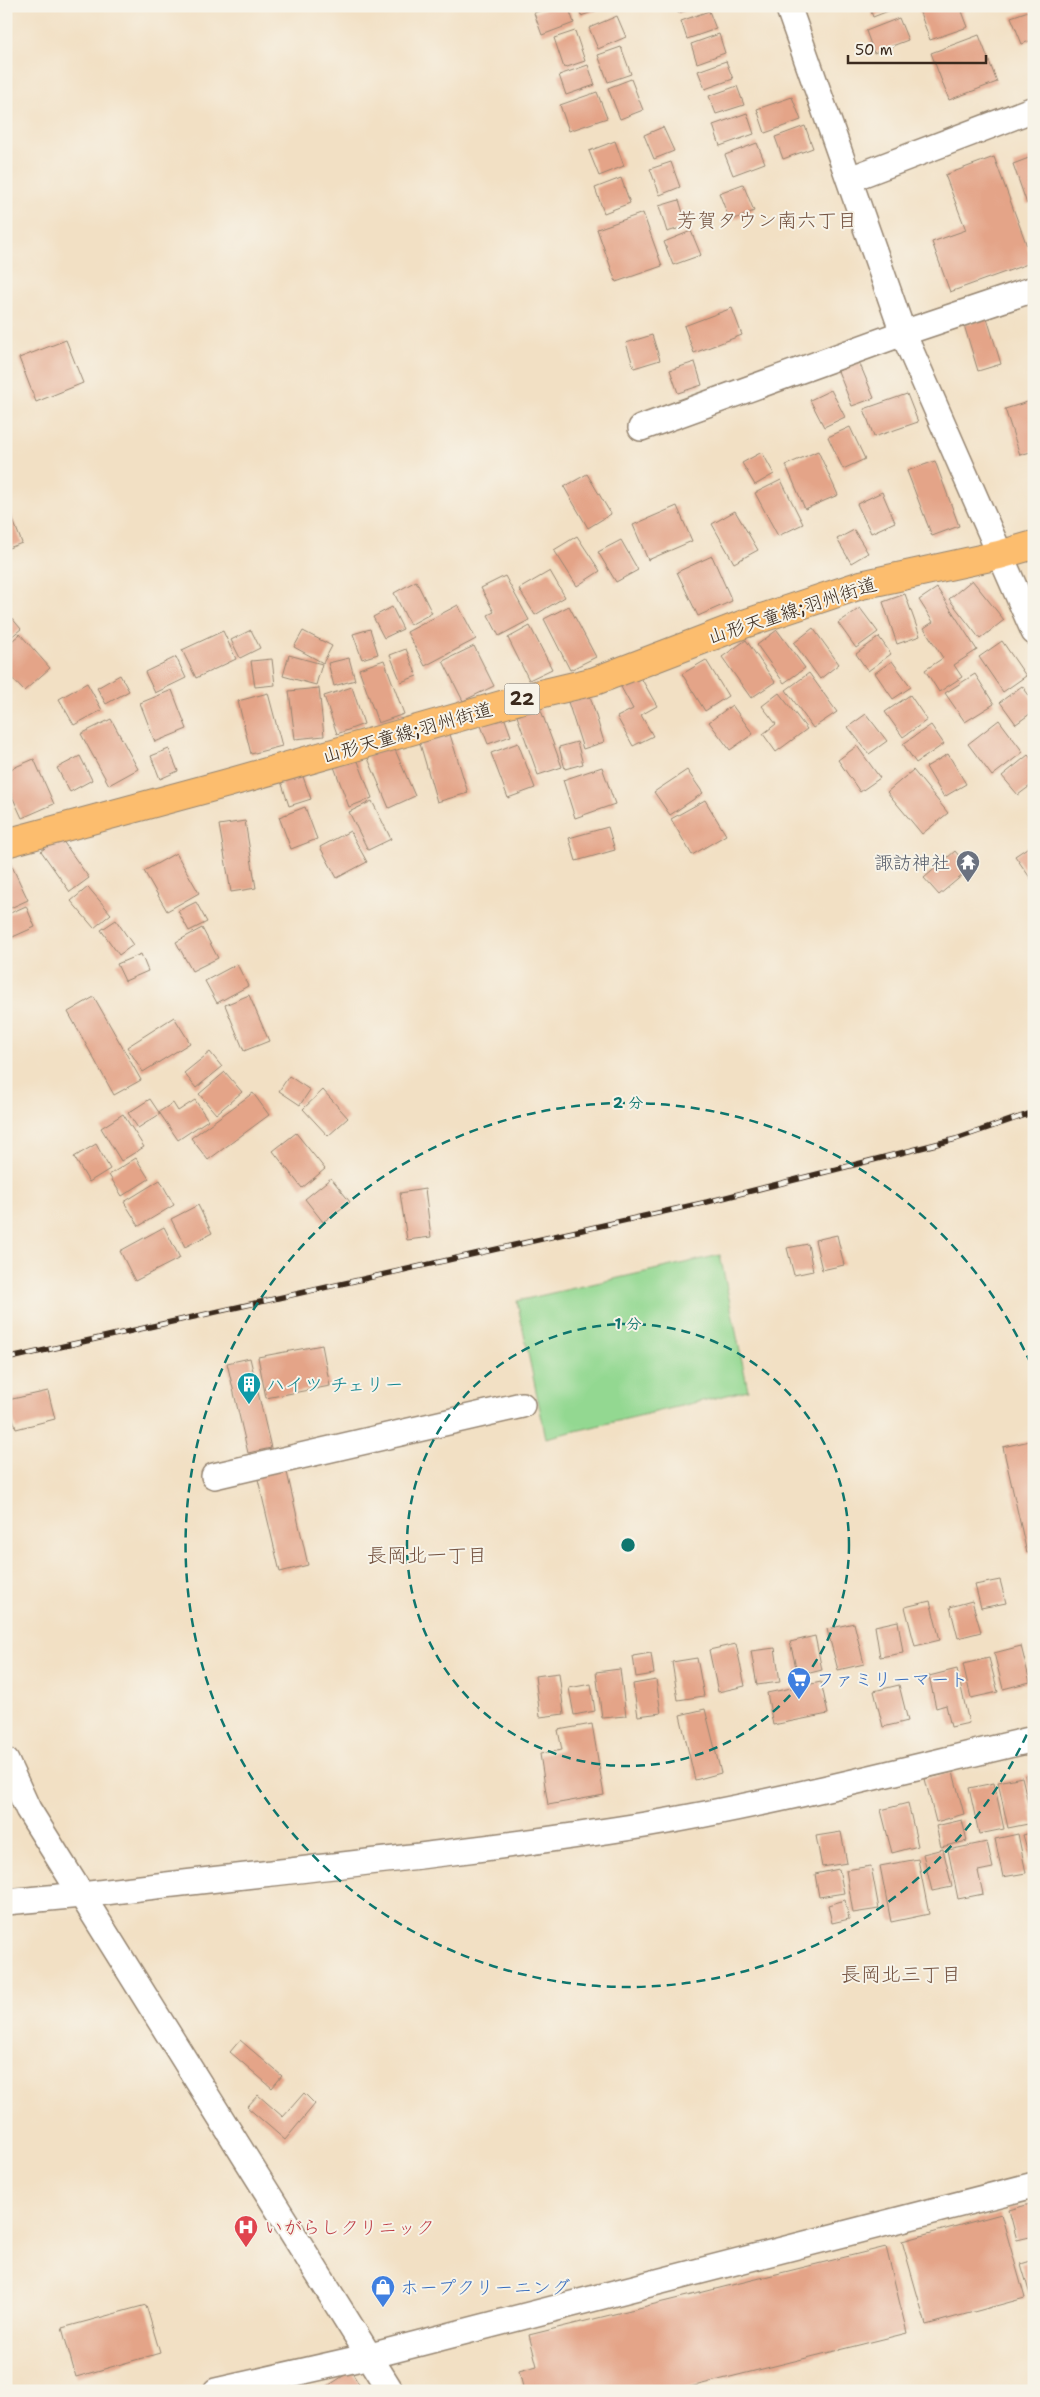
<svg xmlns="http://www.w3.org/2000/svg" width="1040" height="2397" font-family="'Shantell Sans','Klee One',sans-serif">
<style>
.green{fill:#93d891;stroke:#678158}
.building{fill:#e4a488}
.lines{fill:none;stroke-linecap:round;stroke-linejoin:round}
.minor-casing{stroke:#968571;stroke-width:28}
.major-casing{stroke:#968571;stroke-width:30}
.minor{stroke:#fff;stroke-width:25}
.major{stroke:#fcbd6e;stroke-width:28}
.rail-casing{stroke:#3b2a1e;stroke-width:5.5}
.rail{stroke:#f7f3e8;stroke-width:4;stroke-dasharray:11;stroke-linecap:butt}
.ring{fill:none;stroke:#0f766e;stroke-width:2.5;stroke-dasharray:9 6}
.labels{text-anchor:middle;stroke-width:4;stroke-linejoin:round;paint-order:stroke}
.shield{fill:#f7f3e8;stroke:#73665b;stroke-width:1}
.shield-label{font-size:18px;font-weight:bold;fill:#3b2a1e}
.street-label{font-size:19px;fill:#3b2a1e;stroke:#f7f3e8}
.worship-label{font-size:19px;fill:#5b616d;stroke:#f7f3e8;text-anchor:end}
.culture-label{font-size:19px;fill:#0d838f;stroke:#f7f3e8;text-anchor:start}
.shop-label{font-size:19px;fill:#366cbe;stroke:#f7f3e8;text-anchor:start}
.health-label{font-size:19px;fill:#be3a42;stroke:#f7f3e8;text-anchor:start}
.neighbourhood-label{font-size:20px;fill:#765543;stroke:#f7f3e8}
.centre{fill:#0f766e;stroke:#f7f3e8;stroke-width:2.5}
.ring-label{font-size:15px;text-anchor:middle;font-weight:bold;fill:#0f766e;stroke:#f7f3e8;stroke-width:4;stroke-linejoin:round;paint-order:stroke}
</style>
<rect width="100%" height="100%" fill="#f7f3e8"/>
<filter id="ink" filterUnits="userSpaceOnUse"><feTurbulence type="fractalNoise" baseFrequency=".02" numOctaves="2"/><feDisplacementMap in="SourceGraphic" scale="10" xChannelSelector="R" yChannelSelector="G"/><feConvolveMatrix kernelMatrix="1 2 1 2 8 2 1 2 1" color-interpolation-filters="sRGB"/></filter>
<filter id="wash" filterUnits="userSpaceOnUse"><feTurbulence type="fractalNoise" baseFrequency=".0096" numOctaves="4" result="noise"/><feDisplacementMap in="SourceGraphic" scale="20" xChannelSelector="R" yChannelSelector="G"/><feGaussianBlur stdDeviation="1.12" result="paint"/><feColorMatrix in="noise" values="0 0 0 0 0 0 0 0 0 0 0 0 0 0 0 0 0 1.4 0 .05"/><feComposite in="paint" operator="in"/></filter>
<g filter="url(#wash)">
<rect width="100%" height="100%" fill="#f2e0c4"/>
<path class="green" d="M720 1255 748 1390 546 1438 517 1301Z"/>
<g id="blocks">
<g class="building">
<path d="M553 6H568L574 23 542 35 534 13Z"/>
<path d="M577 6H608L581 16Z"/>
<path d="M675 6H697V7L678 13Z"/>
<path d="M869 6H901L873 17Z"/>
<path d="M929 6H960L968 27 930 40 919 10Z"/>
<path d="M1034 9V39L1022 44 1011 17Z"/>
<path d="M709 11 716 29 687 39 681 21Z"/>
<path d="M617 16 626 37 598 49 589 28Z"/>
<path d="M899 18 908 40 874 53 866 31Z"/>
<path d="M575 31 585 61 564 68 554 38Z"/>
<path d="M719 34 725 53 697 63 691 44Z"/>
<path d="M979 35 997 82 949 100 931 53Z"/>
<path d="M621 47 631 74 608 82 598 55Z"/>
<path d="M726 61 733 79 705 89 698 71Z"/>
<path d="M588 65 595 85 566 95 559 75Z"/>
<path d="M631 79 643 110 620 119 608 88Z"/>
<path d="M737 86 744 105 716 114 709 96Z"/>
<path d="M597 92 607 118 569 131 560 105Z"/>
<path d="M792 97 801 120 765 133 757 109Z"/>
<path d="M747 113 754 134 720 146 713 125Z"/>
<path d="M805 126 813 148 783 159 775 137Z"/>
<path d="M663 127 674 151 654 159 644 135Z"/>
<path d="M615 141 624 166 599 176 589 151Z"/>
<path d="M757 143 765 163 733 175 725 155Z"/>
<path d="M1034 156V202L1027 204 1013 164Z"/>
<path d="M994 157 1033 262 950 292 932 242 966 230 945 175Z"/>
<path d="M671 162 680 187 660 195 650 169Z"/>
<path d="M621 178 630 203 604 213 595 188Z"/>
<path d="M743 184 754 211 730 221 719 193Z"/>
<path d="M679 200 687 226 667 232 659 206Z"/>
<path d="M643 213 662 266 616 282 597 229Z"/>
<path d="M691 231 701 255 673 265 664 242Z"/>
<path d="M732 308 742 335 694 353 684 326Z"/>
<path d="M987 318 1001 364 978 371 964 325Z"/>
<path d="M652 335 660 360 634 368 626 343Z"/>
<path d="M66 340 83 383 36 402 19 358Z"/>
<path d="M695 362 702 385 678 393 670 370Z"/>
<path d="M859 362 874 398 852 406 838 371Z"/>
<path d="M831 390 845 417 824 427 810 400Z"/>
<path d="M907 394 918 422 874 437 864 409Z"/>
<path d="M1034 400V451L1020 455 1005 409Z"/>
<path d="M850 427 865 459 843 469 828 437Z"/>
<path d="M818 451 838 495 805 509 786 465Z"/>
<path d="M762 452 774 474 755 485 742 463Z"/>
<path d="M935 461 959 526 932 536 907 471Z"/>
<path d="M587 474 611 514 588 528 564 487Z"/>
<path d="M781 480 803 524 778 536 755 493Z"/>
<path d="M882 492 895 522 871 533 857 504Z"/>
<path d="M6 502 22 543 6 549Z"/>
<path d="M677 506 692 541 648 560 633 525Z"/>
<path d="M735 511 758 550 734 563 712 524Z"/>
<path d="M854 530 868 553 851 563 837 539Z"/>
<path d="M577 536 600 571 577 586 554 550Z"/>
<path d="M621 540 638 570 616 582 598 552Z"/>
<path d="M712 556 732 601 698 616 677 572Z"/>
<path d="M550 571 565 597 535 615 519 589Z"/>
<path d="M505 576 529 620 499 636 488 615 494 612 481 588Z"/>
<path d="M972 580 1004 620 980 639 949 599Z"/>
<path d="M416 581 432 613 410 625 394 593Z"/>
<path d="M937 588 977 650 954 665 962 677 939 692 925 670 943 658 924 628 933 622 919 600Z"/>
<path d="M905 594 920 636 897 644 883 602Z"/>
<path d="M458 605 476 639 425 666 407 632Z"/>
<path d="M569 606 596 657 570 670 544 619Z"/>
<path d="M392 607 403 629 384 638 373 617Z"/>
<path d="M860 608 878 632 856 648 838 623Z"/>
<path d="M6 611 21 629 6 641Z"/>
<path d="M530 626 552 669 529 680 508 638Z"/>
<path d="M813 628 839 664 820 679 794 643Z"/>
<path d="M370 629 378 654 362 659 353 634Z"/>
<path d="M251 630 260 648 240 658 231 640Z"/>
<path d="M777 630 805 668 784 683 757 645Z"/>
<path d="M223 631 236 659 196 678 182 650Z"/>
<path d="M303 631 332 646 323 663 294 647Z"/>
<path d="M20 634 50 668 24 691 6 672V646Z"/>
<path d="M879 637 891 654 868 671 856 654Z"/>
<path d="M746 640 775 682 751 698 722 657Z"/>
<path d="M1002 641 1026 676 1003 692 979 657Z"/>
<path d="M474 646 494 686 463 701 443 661Z"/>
<path d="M406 649 417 676 401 682 390 655Z"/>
<path d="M289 655 322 664 316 685 283 676Z"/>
<path d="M176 657 186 678 155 693 145 672Z"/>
<path d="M349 658 355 680 334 686 328 663Z"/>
<path d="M272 659 275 685 255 687 251 661Z"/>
<path d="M384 660 404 714 378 723 359 669Z"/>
<path d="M706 660 728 696 705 711 682 674Z"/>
<path d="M892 661 911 687 893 699 875 673Z"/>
<path d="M809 673 837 712 813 728 786 690Z"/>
<path d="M975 674 994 704 965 722 945 693Z"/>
<path d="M120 675 129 691 106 704 97 688Z"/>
<path d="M640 676 657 706 641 715 653 736 633 746 617 717 633 709 621 687Z"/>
<path d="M87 683 102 710 74 725 59 699Z"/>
<path d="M1022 686 1034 702V711L1016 724 1000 702Z"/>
<path d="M352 687 364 724 337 734 324 696Z"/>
<path d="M319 688 324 736 295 739 289 691Z"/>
<path d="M172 690 187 729 155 742 140 703Z"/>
<path d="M268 693 282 746 251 754 238 701Z"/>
<path d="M779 693 807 729 776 752 763 734 776 724 762 706Z"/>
<path d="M910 695 927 720 903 737 885 712Z"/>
<path d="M590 696 604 742 583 749 568 702Z"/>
<path d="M732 705 753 734 730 750 709 722Z"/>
<path d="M540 708 562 767 538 775 517 716Z"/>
<path d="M503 714 511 736 488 744 480 723Z"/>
<path d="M866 714 887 741 869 754 848 727Z"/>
<path d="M111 719 138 769 109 785 81 734Z"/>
<path d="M999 720 1023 752 992 776 968 744Z"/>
<path d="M931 725 944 744 916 763 903 744Z"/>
<path d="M448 728 468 793 437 802 418 737Z"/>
<path d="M577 742 583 764 565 769 559 747Z"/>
<path d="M518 743 535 788 508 798 491 753Z"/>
<path d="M393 745 415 796 389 808 367 756Z"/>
<path d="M857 746 880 778 860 792 838 760Z"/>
<path d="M169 749 178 771 160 779 151 756Z"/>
<path d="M948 754 966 784 944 797 926 767Z"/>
<path d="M1028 755 1034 762V783L1018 795 1002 776Z"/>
<path d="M80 756 92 780 70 792 57 768Z"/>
<path d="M356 756 372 798 349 807 333 764Z"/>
<path d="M34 759 54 804 22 818 6 783V771Z"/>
<path d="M602 767 615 804 575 818 563 780Z"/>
<path d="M687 770 703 793 670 815 654 792Z"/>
<path d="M913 770 948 813 922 834 887 792Z"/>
<path d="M301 771 311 799 289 806 280 778Z"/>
<path d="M705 800 726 835 692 855 671 819Z"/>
<path d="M372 801 391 839 368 850 349 812Z"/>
<path d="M305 807 317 839 291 849 279 817Z"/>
<path d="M245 821 256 888 231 892 219 825Z"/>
<path d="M608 827 615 850 576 861 569 838Z"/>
<path d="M350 831 367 862 337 878 320 847Z"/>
<path d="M60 837 89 878 70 892 41 851Z"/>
<path d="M1030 846 1034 851V877L1031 879 1015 856Z"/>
<path d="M955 851 970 869 939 895 924 878Z"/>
<path d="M176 853 199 893 167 911 144 871Z"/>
<path d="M9 860 28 900 6 910V861Z"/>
<path d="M88 887 111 914 94 928 71 901Z"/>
<path d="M196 902 207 922 189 931 178 911Z"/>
<path d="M26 906 35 927 6 940V915Z"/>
<path d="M116 920 133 945 119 955 101 930Z"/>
<path d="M202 928 218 958 192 971 176 942Z"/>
<path d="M141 954 148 971 125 981 117 964Z"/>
<path d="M237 964 248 986 217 1003 205 981Z"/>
<path d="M249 995 269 1041 244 1051 225 1005Z"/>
<path d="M94 997 141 1080 114 1095 68 1012Z"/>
<path d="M174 1017 190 1043 143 1072 127 1047Z"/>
<path d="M210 1052 222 1067 196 1088 184 1073Z"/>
<path d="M225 1072 242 1092 216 1114 199 1094Z"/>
<path d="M289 1076 310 1090 300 1105 279 1091Z"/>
<path d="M323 1090 348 1118 328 1136 303 1109Z"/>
<path d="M253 1093 269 1115 208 1160 191 1138Z"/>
<path d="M150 1099 160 1114 138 1128 128 1113Z"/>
<path d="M195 1100 208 1120 178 1140 159 1112 173 1103 178 1111Z"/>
<path d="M123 1114 144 1147 121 1161 101 1128Z"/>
<path d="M296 1133 325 1169 302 1188 273 1151Z"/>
<path d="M96 1144 110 1169 89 1182 74 1157Z"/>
<path d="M136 1158 149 1179 122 1196 109 1175Z"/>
<path d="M331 1178 350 1202 323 1222 305 1199Z"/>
<path d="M160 1180 174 1205 139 1226 124 1202Z"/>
<path d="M425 1189 431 1237 407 1240 400 1193Z"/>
<path d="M198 1205 212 1233 185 1247 171 1219Z"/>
<path d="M164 1227 180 1258 135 1281 120 1251Z"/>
<path d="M837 1235 844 1265 822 1270 815 1240Z"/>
<path d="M808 1244 813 1271 794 1275 787 1248Z"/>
<path d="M322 1345 330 1386 266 1398 258 1357Z"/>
<path d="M250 1358 271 1448 248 1453 227 1363Z"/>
<path d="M48 1391 55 1419 16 1429 8 1400Z"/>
<path d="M1034 1440V1551L1027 1553 1003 1447Z"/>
<path d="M286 1468 308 1565 280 1572 257 1475Z"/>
<path d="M1000 1580 1006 1603 981 1608 975 1585Z"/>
<path d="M930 1601 940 1640 915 1646 905 1607Z"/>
<path d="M972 1601 981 1632 958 1638 950 1607Z"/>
<path d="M898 1621 903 1653 880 1657 875 1626Z"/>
<path d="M854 1623 864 1664 838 1670 827 1629Z"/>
<path d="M815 1636 822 1670 798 1676 790 1642Z"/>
<path d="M736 1644 745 1686 718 1692 709 1650Z"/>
<path d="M1021 1646 1030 1682 1003 1689 994 1653Z"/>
<path d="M775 1648 780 1682 757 1685 751 1651Z"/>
<path d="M651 1653 654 1674 636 1677 633 1656Z"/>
<path d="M697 1658 704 1696 678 1700 672 1662Z"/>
<path d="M989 1658 998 1692 971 1698 963 1664Z"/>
<path d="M620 1669 626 1716 602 1718 596 1672Z"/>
<path d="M957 1669 969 1723 951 1727 946 1705 936 1708 929 1676Z"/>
<path d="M559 1673 564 1714 540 1717 535 1676Z"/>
<path d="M656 1680 661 1713 638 1716 633 1684Z"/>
<path d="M821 1682 828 1714 773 1725 767 1693Z"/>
<path d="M591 1684 595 1711 574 1715 569 1688Z"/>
<path d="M899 1685 908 1721 883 1727 874 1691Z"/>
<path d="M705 1709 721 1773 695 1780 680 1715Z"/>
<path d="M592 1724 604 1795 548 1805 540 1754 562 1750 558 1730Z"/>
<path d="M953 1772 964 1814 936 1822 925 1779Z"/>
<path d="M1034 1773V1810H1033L1025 1775Z"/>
<path d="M1022 1777 1033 1823 1008 1828 998 1782Z"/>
<path d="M994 1783 1004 1829 979 1834 969 1788Z"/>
<path d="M908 1803 918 1846 892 1853 881 1810Z"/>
<path d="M962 1820 967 1841 941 1847 936 1826Z"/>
<path d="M841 1832 847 1863 822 1867 816 1836Z"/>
<path d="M1034 1832V1861L1031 1862 1023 1835Z"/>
<path d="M1018 1834 1026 1873 1003 1877 995 1839Z"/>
<path d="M987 1842 993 1868 978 1871 983 1894 958 1899 948 1850Z"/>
<path d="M943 1849 952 1887 932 1891 923 1854Z"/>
<path d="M918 1859 929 1914 891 1922 880 1866Z"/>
<path d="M871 1866 879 1909 853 1913 846 1870Z"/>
<path d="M839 1869 844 1893 819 1897 815 1874Z"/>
<path d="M845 1900 849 1919 832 1923 828 1905Z"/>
<path d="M240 2040 282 2076 272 2088 230 2052Z"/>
<path d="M304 2093 315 2104 285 2140 247 2107 258 2095 283 2117Z"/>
<path d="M1030 2204 1034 2217V2236L1017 2240 1009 2210Z"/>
<path d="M1001 2214 1025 2298 926 2325 902 2241Z"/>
<path d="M886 2247 907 2333 674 2391H524L519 2371 537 2366 529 2335Z"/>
<path d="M1034 2260V2297L1031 2298 1021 2264Z"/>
<path d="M146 2305 160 2353 76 2377 62 2328Z"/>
<path d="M351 2371 363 2391H320Z"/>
</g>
</g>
</g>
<g filter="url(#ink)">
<use href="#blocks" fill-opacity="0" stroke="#968571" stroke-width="1"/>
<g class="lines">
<g class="minor-casing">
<g id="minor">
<path d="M788 6 903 333 1034 632"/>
<path d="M850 179 1034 109"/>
<path d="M641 428 903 333 1034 289"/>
<path d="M214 1476 522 1405"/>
<path d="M6 1761 28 1809 391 2391"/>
<path d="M6 1902 81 1895C269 1872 458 1855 645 1825 776 1803 905 1769 1034 1739"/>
<path d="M216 2391 370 2356 1034 2185"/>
</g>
</g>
<g class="major-casing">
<path id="major" d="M6 843 228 783 540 694 595 681 744 624 861 585 999 555 1034 545"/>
</g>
<use href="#minor" class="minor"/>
<use href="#major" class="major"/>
<g class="rail-casing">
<path id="rail" d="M6 1359 707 1202 956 1139 1034 1112"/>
</g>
<use href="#rail" class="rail"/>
</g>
</g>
<g class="ring">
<circle cx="628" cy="1545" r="221"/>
<path d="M1033 1721A442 442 0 1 1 1033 1369"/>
</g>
<defs>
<g id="temple-pin" transform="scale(1.25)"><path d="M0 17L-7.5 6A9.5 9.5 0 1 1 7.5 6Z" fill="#6b7280" stroke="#f7f3e8"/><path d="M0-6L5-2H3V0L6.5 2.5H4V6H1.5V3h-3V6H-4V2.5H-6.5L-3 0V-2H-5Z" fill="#fff"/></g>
<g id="building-pin" transform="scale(1.25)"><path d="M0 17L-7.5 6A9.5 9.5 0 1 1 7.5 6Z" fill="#0f9aa8" stroke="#f7f3e8"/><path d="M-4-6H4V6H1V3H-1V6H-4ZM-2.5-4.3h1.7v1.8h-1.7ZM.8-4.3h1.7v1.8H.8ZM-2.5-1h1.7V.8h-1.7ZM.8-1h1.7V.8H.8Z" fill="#fff"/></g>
<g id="supermarket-pin" transform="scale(1.25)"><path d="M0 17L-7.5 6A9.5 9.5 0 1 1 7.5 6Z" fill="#3f7fe0" stroke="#f7f3e8"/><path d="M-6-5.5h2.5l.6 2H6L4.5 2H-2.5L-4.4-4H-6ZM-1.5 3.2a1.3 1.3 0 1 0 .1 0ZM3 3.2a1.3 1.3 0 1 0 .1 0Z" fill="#fff"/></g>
<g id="hospital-pin" transform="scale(1.25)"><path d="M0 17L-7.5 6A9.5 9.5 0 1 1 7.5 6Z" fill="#e0444e" stroke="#f7f3e8"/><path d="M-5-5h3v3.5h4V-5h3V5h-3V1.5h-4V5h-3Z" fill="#fff"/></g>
<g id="shop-pin" transform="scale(1.25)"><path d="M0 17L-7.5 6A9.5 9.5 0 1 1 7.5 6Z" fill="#3f7fe0" stroke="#f7f3e8"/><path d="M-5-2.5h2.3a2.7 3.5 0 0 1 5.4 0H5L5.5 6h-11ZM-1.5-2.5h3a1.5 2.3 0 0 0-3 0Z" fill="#fff"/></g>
</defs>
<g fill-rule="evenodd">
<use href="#temple-pin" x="968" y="862"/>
<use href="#building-pin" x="249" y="1384"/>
<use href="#supermarket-pin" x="799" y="1679"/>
<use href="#hospital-pin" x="246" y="2227"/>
<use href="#shop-pin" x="383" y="2287"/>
</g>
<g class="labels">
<rect class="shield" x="504.5" y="683.5" width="35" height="31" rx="4"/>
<g class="shield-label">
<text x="522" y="705">22</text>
</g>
<g class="street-label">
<text transform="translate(792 610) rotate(-18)" y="7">山形天童線;羽州街道</text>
<text transform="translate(407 732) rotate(-16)" y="7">山形天童線;羽州街道</text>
</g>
<g class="worship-label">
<text x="950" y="869">諏訪神社</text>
</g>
<g class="culture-label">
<text x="266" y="1391">ハイツ チェリー</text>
</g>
<g class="shop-label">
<text x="816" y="1686">ファミリーマート</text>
<text x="400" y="2294">ホープクリーニング</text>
</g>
<g class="health-label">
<text x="264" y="2234">いがらしクリニック</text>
</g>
<g class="neighbourhood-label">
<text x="767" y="227">芳賀タウン南六丁目</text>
<text x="427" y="1562">長岡北一丁目</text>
<text x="901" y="1981">長岡北三丁目</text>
</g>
</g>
<circle cx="628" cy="1545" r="8" class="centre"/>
<g class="ring-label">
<text x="628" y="1108">2 分</text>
<text x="628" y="1329">1 分</text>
</g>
<rect width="1040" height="2397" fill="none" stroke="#f7f3e8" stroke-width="25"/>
<path d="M848 55v8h138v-8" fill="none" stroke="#3b2a1e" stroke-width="2.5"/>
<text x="855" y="55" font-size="15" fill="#3b2a1e" stroke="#f7f3e8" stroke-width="4" paint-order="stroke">50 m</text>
</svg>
